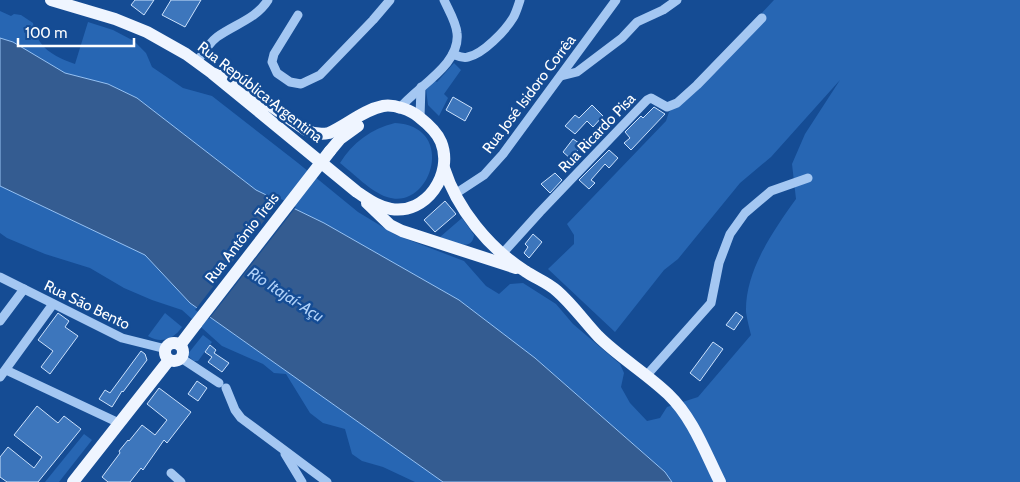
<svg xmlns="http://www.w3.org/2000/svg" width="1020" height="482" font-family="Cabin,sans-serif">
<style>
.green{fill:#2766b3}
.water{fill:#345c91;stroke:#96c2f4}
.pier{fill:#154c94}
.building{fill:#3d76bc;stroke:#cbe1fc}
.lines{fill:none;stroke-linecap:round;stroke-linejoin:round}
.minor{stroke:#a4c7f2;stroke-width:9}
.major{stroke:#eff5ff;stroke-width:12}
.major-bridge{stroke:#eff5ff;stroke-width:12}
.labels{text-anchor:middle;stroke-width:5;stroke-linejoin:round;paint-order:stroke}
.street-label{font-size:15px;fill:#fff;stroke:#154c94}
.water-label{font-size:16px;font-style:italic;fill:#b0d1f8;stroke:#154c94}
</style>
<rect width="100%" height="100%" fill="#154c94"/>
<g class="green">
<path d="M774 0H1020V482H672L665 472 535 358 459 300 324 223 256 190 137 98 108 84 65 73 13 42 0 38V11L11 16 14 14 21 15 33 23C37 48 53 56 75 64L88 22 113 30 134 41 146 53 152 67 183 88 212 96 298 163 358 212 396 235 464 261 486 286 499 294 510 284 523 283 556 304 573 324 620 364 624 373 621 387 630 403 647 421 660 418 667 407 698 397 751 335C749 327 747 319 746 312 745 271 773 231 796 199L792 164 805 134 840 80 771 157 740 183 678 259 664 270 615 332 548 269 574 244V235L567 224 666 121 669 112Z"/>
<path d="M454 63 461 70 444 94 448 98 439 116 428 105 426 89 433 80 437 82Z"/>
<path d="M395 123C458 126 431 212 387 197 371 192 353 173 340 163 353 142 371 129 395 123Z"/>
<path d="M0 186 145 255 190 303 443 482H415L383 467 362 461 352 454 345 429 323 423 310 413 286 374 274 373 263 364 222 346 182 310 152 300 124 288 90 268 45 254 7 238 0 233Z"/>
<path d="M462 218 474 235C472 253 452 241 440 237Z"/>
<path d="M165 313 182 327C174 339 161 344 148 336Z"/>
<path d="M203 335 212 342 198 361H194L187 355Z"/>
<path d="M84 434 92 440 59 482H45Z"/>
</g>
<path class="water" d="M0 38 13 42 65 73 108 84 137 98 256 190 324 223 459 300 535 358 665 472 672 482H443L190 303 145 255 0 186Z"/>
<path class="pier" d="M281 199 296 207 209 319 195 310Z"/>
<g class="building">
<path d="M135 0H154L144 15 131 5Z"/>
<path d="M171 0H201L185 27 162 15Z"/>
<path d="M453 97 472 108 465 121 446 110Z"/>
<path d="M592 105 603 116 593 127 587 121 575 134 565 126 575 115 579 118Z"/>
<path d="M654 107 665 114 631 150 624 143 630 138 625 132 641 116 643 118Z"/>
<path d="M573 139 582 145 571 159 563 152Z"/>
<path d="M609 150 618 158 609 168 605 164 591 180 595 183 589 189 579 180Z"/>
<path d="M555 173 562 180 550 193 541 184Z"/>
<path d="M445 201 456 214 435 232 424 220Z"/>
<path d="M533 234 542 242 529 258 524 253 528 247 525 244Z"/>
<path d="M736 312 743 317 734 330 726 325Z"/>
<path d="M58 313 69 321 65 327 78 336 50 374 41 367 53 351 38 340Z"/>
<path d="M713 342 723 349 700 381 690 373Z"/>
<path d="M210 345 216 350 214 353 229 363 222 372 208 362 212 357 205 352Z"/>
<path d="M141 351 145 354 147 360 123 392 122 391 112 407 99 399 105 390 110 393Z"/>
<path d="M197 381 207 388 198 401 188 394Z"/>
<path d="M159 388 191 412 167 443 164 440 143 470 141 468 130 482H108L102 477 120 453 119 451 128 440 129 441 142 425 155 435 167 420 147 404Z"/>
<path d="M37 406 58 423 64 416 81 429 38 482H7L0 477V457L8 447 34 468 42 457 14 435Z"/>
</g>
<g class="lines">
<g class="minor">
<path d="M298 15 274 54 272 62 277 73 290 82 301 84 320 75 373 20 390 0"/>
<path d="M453 54C458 56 463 59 468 57 483 54 505 31 513 18 516 13 518 6 520 0"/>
<path d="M197 62C203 53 209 43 217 37 235 24 256 19 268 0"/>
<path d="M561 76 577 72 622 38 637 22 663 10 677 0"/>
<path d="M399 109C416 87 461 65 457 33 456 22 449 11 444 0"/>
<path d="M420 117 421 87"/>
<path d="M455 194 484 175 503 154 616 0"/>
<path d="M502 254 540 212 647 100 651 98 667 107 677 103 697 85 762 18"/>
<path d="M0 277 122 338 166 349"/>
<path d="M0 321 24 289"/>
<path d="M181 358 219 383"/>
<path d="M6 370 119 423"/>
<path d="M646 376 711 303 719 263 730 234 745 213 771 191 808 178"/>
<path d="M0 377 53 304"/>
<path d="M226 388 235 410 241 418 327 482"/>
<path d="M285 454 302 482"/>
<path d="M171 473 181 482"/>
</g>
<g class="major">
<path d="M51 0 115 19 147 32 186 54 212 73 357 192C368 199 378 207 391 209 426 215 454 174 441 142 437 132 428 124 419 117 411 110 394 104 383 106 363 110 347 125 329 133 320 135 314 134 306 130L239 84 212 73"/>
<path d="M330 151 340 139 358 126"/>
<path d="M444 168C457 209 489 248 525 271 535 278 547 282 557 291 572 304 584 321 598 336 619 357 646 373 668 394 693 418 705 452 720 482"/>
<path d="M367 203 390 225 402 231 516 268"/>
<circle cx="174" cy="352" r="9"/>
<path d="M180 345 196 324"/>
<path d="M73 482 169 360"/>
</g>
<path class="major-bridge" d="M196 324 330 151"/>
</g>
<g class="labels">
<g class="street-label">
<text transform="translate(260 92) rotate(38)" y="5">Rua República Argentina</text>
<text transform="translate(529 94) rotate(-53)" y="5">Rua José Isidoro Corrêa</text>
<text transform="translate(597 133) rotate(-46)" y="5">Rua Ricardo Pisa</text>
<text transform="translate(242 238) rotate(-52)" y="5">Rua Antônio Treis</text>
<text transform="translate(87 305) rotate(26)" y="5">Rua São Bento</text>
</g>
<g class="water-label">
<text transform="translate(286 294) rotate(33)" y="6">Rio Itajaí-Açu</text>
</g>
</g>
<path d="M18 38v8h116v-8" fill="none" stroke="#ffffff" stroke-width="2.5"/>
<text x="25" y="38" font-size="15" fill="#ffffff" stroke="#154c94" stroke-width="4" paint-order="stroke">100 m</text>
</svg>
